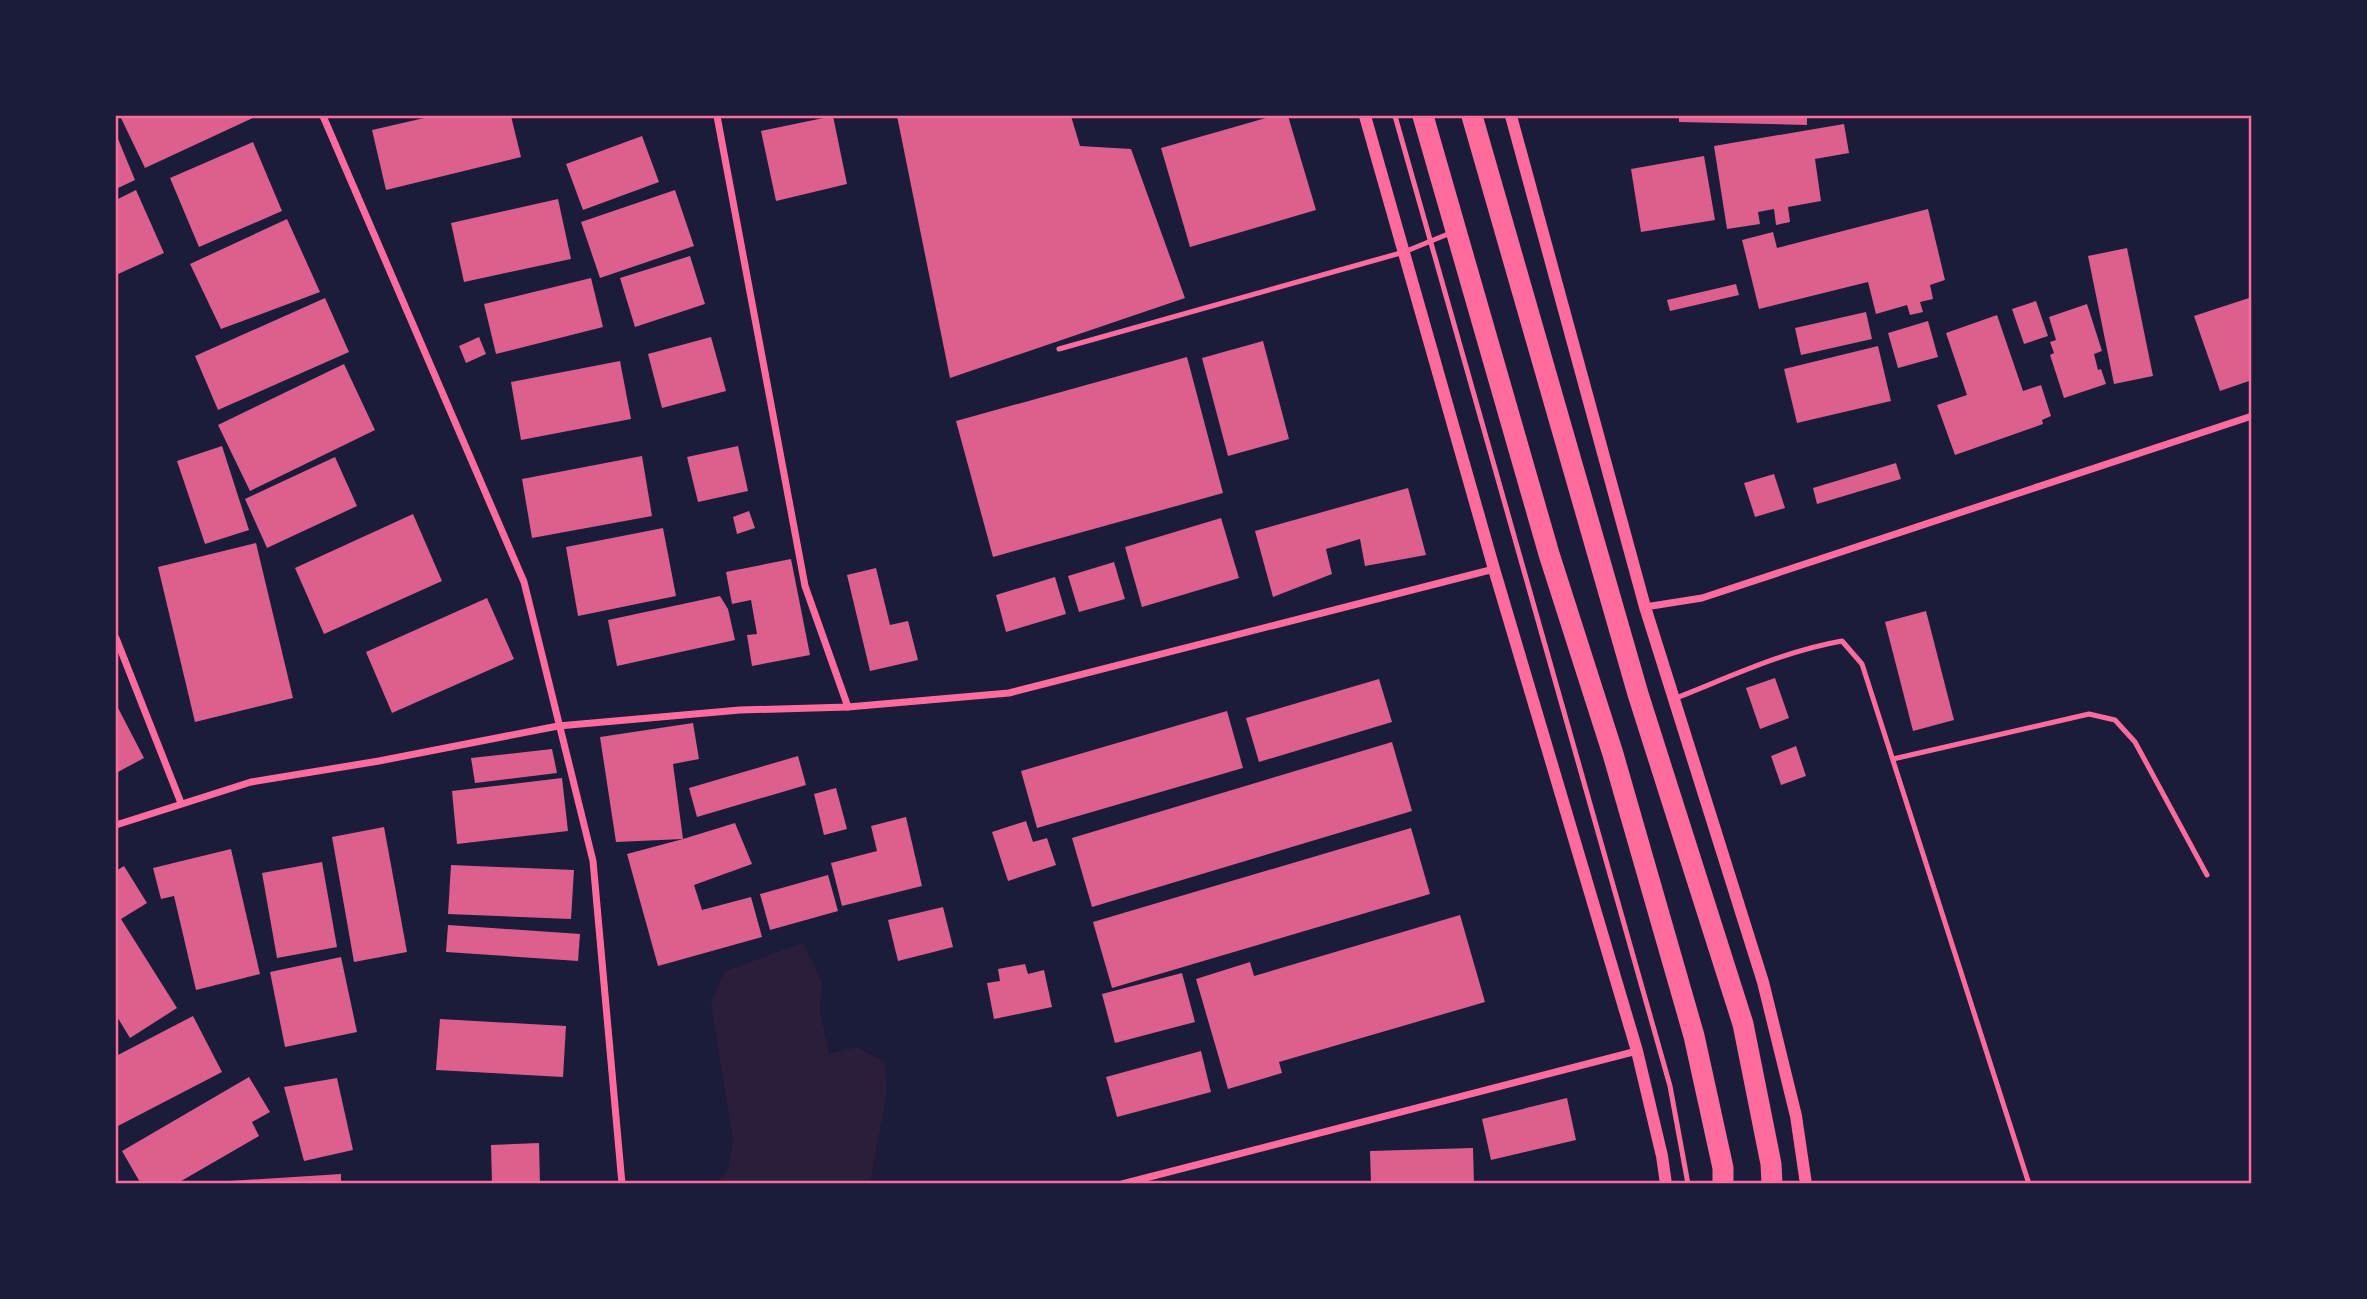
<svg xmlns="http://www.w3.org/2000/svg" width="2367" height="1299" font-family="Commissioner,sans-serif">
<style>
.green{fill:#2a1e3b}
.building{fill:#dd5f8e}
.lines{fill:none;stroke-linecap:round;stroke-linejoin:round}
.service{stroke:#ff6b9d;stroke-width:5}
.minor{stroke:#ff6b9d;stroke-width:7}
.tertiary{stroke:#ff6b9d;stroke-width:12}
.motorway{stroke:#ff6b9d;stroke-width:21}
.neatline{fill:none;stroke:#ff6b9d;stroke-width:2.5}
</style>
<rect width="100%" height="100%" fill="#1b1b3a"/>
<path class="green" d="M803 943 822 981 820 1012 829 1054 857 1047 885 1062 887 1091 870 1183H716L728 1170 733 1141 711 1003 725 971Z"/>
<g class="building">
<path d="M120 116H257L145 168Z"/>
<path d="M433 116H511L521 157 386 190 372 130Z"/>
<path d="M833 116 847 184 776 201 761 131Z"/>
<path d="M897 116H1071L1080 146 1131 149 1185 298 950 378Z"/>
<path d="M1273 116H1288L1316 210 1190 247 1161 148Z"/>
<path d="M1679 116H1807V125L1679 122Z"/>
<path d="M1844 124 1849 153 1815 159 1821 201 1788 207 1790 222 1776 225 1774 209 1758 212 1760 224 1727 229 1714 146Z"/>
<path d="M116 134 135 180 116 189Z"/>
<path d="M642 136 659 182 583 210 566 164Z"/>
<path d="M253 142 282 211 199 247 170 178Z"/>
<path d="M1704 156 1715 220 1641 232 1631 169Z"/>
<path d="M136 190 164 253 116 275V200Z"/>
<path d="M675 190 694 246 600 278 581 222Z"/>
<path d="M558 199 571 259 464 282 451 223Z"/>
<path d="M1928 209 1945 280 1930 285 1933 299 1920 302 1923 312 1910 315 1907 305 1876 314 1868 282 1759 309 1742 240 1773 232 1777 248Z"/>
<path d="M287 219 320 292 221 329 190 264Z"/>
<path d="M2127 248 2153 376 2114 384 2088 256Z"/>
<path d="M690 256 705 304 635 327 620 278Z"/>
<path d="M591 278 603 327 496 354 484 304Z"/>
<path d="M1736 284 1739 295 1670 311 1667 300Z"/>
<path d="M2252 297V380L2220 391 2194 316Z"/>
<path d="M325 298 349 352 218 410 195 356Z"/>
<path d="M2036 301 2048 336 2024 344 2012 309Z"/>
<path d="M2087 304 2102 351 2094 354 2098 370 2101 369 2106 384 2064 398 2050 355 2054 353 2050 342 2056 340 2049 317Z"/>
<path d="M1866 312 1872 339 1801 355 1795 328Z"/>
<path d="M1997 315 2023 391 2041 385 2051 416 2042 420 2043 424 1955 455 1937 405 1967 395 1946 333Z"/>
<path d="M1928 321 1938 357 1898 368 1888 333Z"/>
<path d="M479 337 486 354 466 363 459 346Z"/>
<path d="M711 337 726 391 662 408 648 354Z"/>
<path d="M1263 341 1289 439 1228 456 1202 358Z"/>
<path d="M1878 346 1891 401 1797 423 1784 369Z"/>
<path d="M1187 357 1223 493 993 557 956 421Z"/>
<path d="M620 361 631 419 521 440 511 382Z"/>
<path d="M344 364 375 430 250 491 218 425Z"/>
<path d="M222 446 249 530 205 544 177 461Z"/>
<path d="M738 446 748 491 698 502 687 457Z"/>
<path d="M642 456 652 516 532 538 522 479Z"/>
<path d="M335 457 357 506 267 548 245 499Z"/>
<path d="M1896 463 1901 479 1817 504 1813 488Z"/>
<path d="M1774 474 1785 508 1755 517 1744 483Z"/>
<path d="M1408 488 1426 555 1365 566 1360 539 1326 549 1332 574 1273 597 1255 531Z"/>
<path d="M749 511 755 528 737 534 733 517Z"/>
<path d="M413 514 442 581 324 634 295 568Z"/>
<path d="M1221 518 1239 578 1142 607 1125 547Z"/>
<path d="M663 528 676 596 578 616 566 547Z"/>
<path d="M256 543 293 698 195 722 158 567Z"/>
<path d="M791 559 810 655 752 666 747 635 757 634 751 600 732 604 726 572Z"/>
<path d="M1114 562 1125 599 1079 612 1068 576Z"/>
<path d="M876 568 890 625 908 621 918 660 870 671 847 575Z"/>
<path d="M1055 577 1066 614 1006 632 996 595Z"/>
<path d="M720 596 728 609 735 640 617 666 608 620Z"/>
<path d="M487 598 514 659 392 713 366 652Z"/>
<path d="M1926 611 1954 720 1913 731 1885 622Z"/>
<path d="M1775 678 1789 718 1760 729 1746 688Z"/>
<path d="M1379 679 1392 722 1259 762 1246 718Z"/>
<path d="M116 704 144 758 116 773Z"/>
<path d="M1227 711 1243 768 1037 828 1021 771Z"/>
<path d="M693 723 699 759 673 764 683 839 735 823 752 864 694 885 702 910 751 897 762 937 658 966 627 854 683 839 616 842 600 737Z"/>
<path d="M1392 742 1412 811 1092 907 1072 838Z"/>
<path d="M1796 746 1806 776 1781 785 1771 756Z"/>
<path d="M552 749 557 773 475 783 471 758Z"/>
<path d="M798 756 806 785 697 817 689 788Z"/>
<path d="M562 778 568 831 457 844 452 791Z"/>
<path d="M836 788 847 829 824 835 814 794Z"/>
<path d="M906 817 922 886 842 906 831 863 877 851 871 826Z"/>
<path d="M1026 821 1033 842 1047 838 1056 865 1008 881 992 832Z"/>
<path d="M384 827 407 952 354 962 332 837Z"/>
<path d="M1411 828 1430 894 1112 988 1093 922Z"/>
<path d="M231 849 260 974 196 990 174 896 161 899 153 868Z"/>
<path d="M322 862 337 947 277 958 262 873Z"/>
<path d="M451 865 574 870 571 919 448 914Z"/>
<path d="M124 866 147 903 121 919 177 1008 130 1038 116 1015V871Z"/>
<path d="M828 875 838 911 770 930 760 894Z"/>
<path d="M943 907 953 947 898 961 888 920Z"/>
<path d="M1460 915 1485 1002 1279 1062 1282 1073 1228 1089 1196 979 1250 962 1254 976Z"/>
<path d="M448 925 580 934 578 961 446 952Z"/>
<path d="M341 957 357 1032 285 1047 270 972Z"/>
<path d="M1025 964 1028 974 1044 970 1052 1007 994 1019 987 983 1000 981 998 969Z"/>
<path d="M1182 973 1195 1022 1115 1043 1102 994Z"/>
<path d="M193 1016 222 1072 116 1127V1056Z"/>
<path d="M440 1019 566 1026 563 1077 436 1070Z"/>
<path d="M1201 1051 1211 1092 1117 1117 1106 1077Z"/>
<path d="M249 1077 270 1112 252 1122 259 1136 176 1184H141L122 1151Z"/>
<path d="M337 1078 353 1150 304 1161 284 1087Z"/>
<path d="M1567 1098 1576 1140 1491 1160 1482 1119Z"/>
<path d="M539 1143 540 1184H492L491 1145Z"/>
<path d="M1473 1148 1474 1184H1371L1370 1151Z"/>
<path d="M341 1174V1184H229V1181Z"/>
</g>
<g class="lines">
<g class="service">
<path d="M1395 116 1670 1086 1688 1184"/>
<path d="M1059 349 1372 261 1404 252 1453 232"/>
<path d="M1676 698C1730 677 1784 651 1842 641L1862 664 2029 1184"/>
<path d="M1893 759 2089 714 2115 720 2135 742 2207 875"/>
</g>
<g class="minor">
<path d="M323 116 524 582 593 861 622 1184"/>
<path d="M717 116 805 586 848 707"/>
<path d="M1645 607 1702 598 2252 416"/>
<path d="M116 638 181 803"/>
<path d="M116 825 251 782 379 761 558 726 740 710 848 707 1009 693 1494 569"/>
<path d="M1122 1184 1637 1051"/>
</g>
<g class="tertiary">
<path d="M1365 116 1494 569 1637 1051 1662 1156 1666 1184"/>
<path d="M1511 116 1645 607 1763 982 1796 1116 1806 1184"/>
</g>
<g class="motorway">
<path d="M1423 116 1549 554 1613 754 1694 1036 1723 1168V1184"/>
<path d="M1472 116 1638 694 1743 1024 1771 1164 1772 1184"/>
</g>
</g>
<rect width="2367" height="1299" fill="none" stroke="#1b1b3a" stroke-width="234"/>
<rect x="117" y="117" width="2133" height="1065" class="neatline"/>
</svg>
